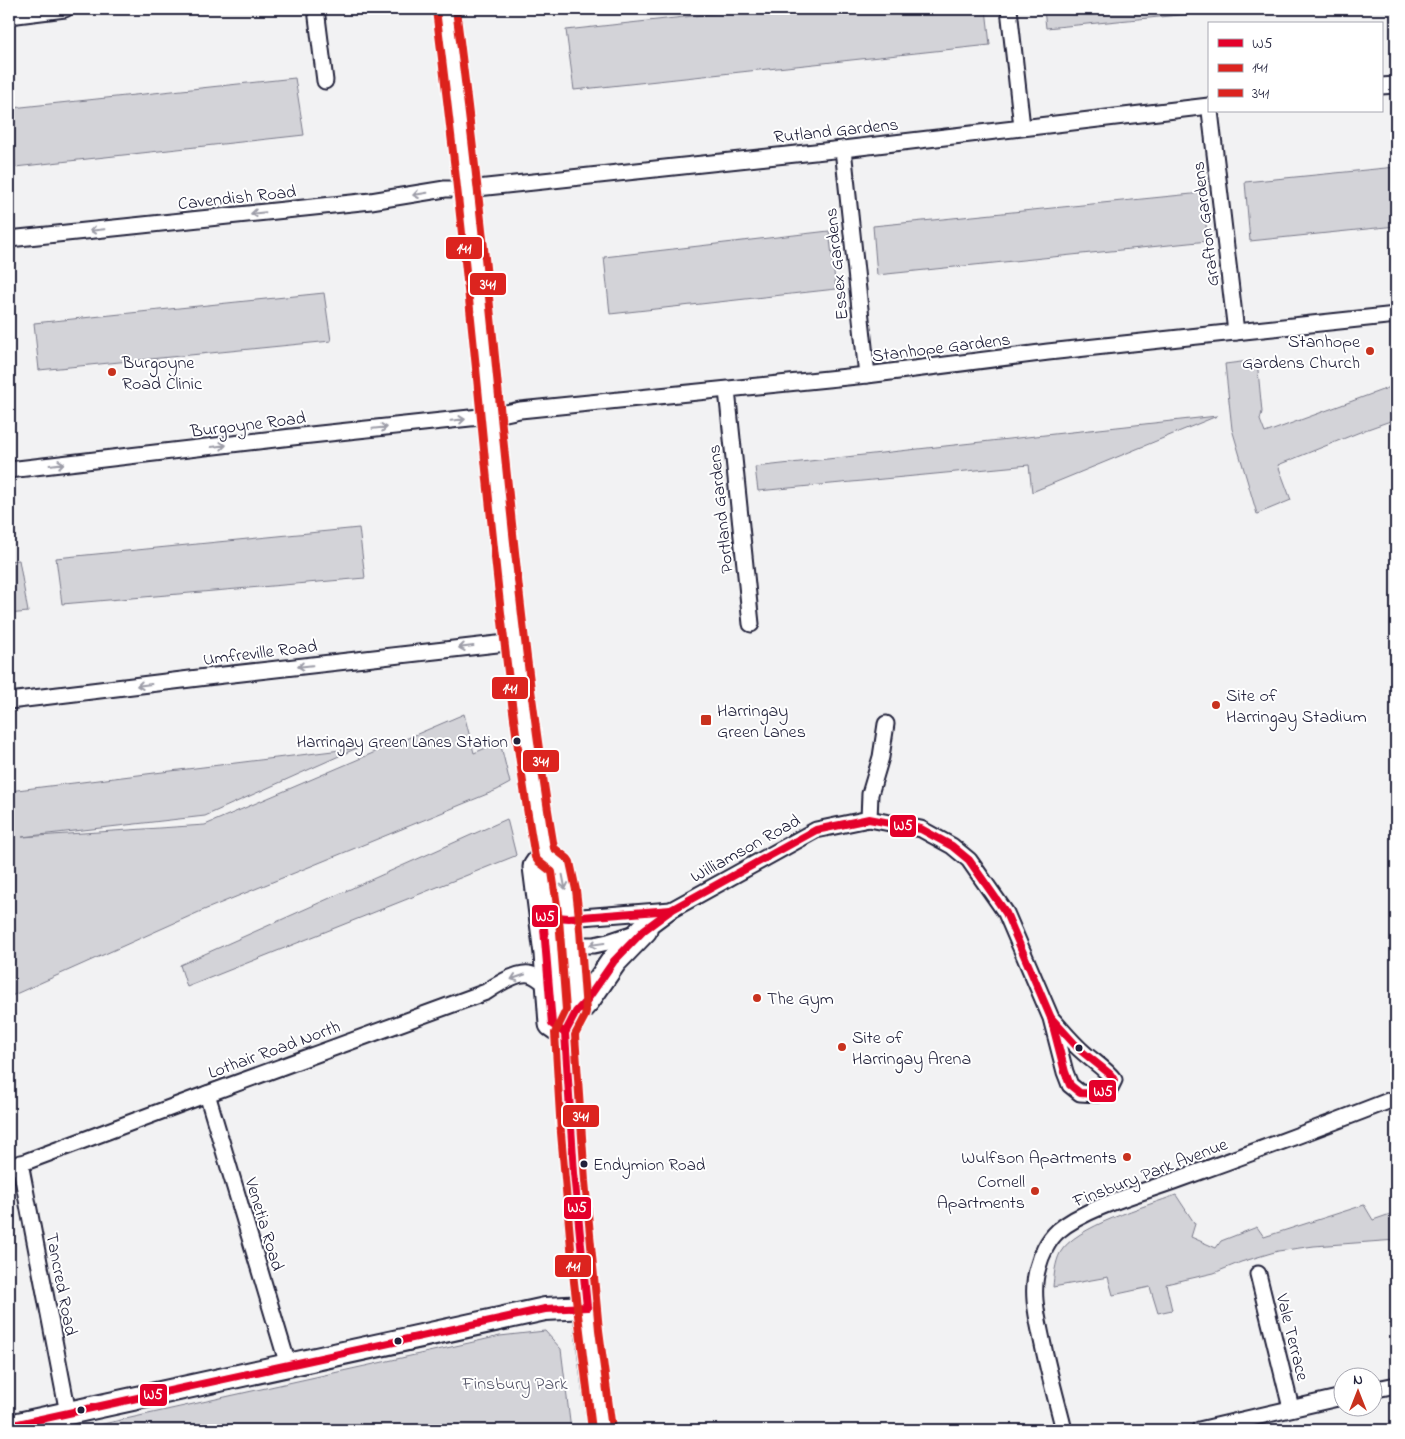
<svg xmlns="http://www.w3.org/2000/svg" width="1405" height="1439" font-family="'Indie Flower',sans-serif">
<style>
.green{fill:#d3d3d8;stroke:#7a7a8a}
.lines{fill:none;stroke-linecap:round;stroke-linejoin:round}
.minor-casing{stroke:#22223b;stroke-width:19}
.secondary-casing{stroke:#22223b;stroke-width:26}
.primary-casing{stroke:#22223b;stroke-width:29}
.minor{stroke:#fff;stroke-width:15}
.secondary{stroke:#fff;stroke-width:22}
.primary{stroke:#fff;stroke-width:25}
.bus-1-casing{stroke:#fff;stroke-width:11}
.bus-2-casing{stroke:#fff;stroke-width:11}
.bus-3-casing{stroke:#fff;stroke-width:11}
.bus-1{stroke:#e4002b;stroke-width:8}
.bus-2{stroke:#dc241f;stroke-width:8}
.bus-3{stroke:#dc241f;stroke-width:8}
.oneway{stroke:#9c9ca7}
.poi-dot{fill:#c8321e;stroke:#fff;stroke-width:2}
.bus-dot{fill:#22223b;stroke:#fff;stroke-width:2}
.labels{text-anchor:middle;stroke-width:4;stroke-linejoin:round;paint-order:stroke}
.bus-label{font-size:17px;fill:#22223b;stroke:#fff;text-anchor:end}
.street-label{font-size:18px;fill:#22223b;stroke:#fff}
.poi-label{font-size:18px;fill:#22223b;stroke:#fff;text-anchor:start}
.park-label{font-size:18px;fill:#57576a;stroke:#fff}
.line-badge{stroke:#fff;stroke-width:2}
.badge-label{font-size:14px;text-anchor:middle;font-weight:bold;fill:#fff}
</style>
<rect width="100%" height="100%" fill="#f2f2f3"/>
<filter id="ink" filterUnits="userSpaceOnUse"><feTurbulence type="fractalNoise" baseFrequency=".02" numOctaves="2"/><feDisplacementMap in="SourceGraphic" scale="10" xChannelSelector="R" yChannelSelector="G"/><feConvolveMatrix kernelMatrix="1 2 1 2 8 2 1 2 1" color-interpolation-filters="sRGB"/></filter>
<g filter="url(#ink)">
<g class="green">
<path d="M757 9H986L990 45 574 90 566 30Z"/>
<path d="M1044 9H1241L1046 28Z"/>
<path d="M295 78 304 135 15 167 12 108Z"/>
<path d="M1396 167V226L1250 241 1245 182Z"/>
<path d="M1202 193 1208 241 877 275 873 226Z"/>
<path d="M829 231 836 289 610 314 604 257Z"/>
<path d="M324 293 331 341 39 370 34 323Z"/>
<path d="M1257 360 1262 412 1260 420 1265 433 1396 385V419L1365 430 1278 465 1291 500 1257 514 1232 429 1225 364Z"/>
<path d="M1217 416 1032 492 1029 465 758 491 755 467Z"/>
<path d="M359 528 365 578 62 604 56 558Z"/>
<path d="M19 560 28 612 9 614V561Z"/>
<path d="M464 714 474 753 500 742 510 783 497 790 199 912 9 997V791L357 748 205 816 22 837 205 825Z"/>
<path d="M507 819 516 855 515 856 187 987 180 965Z"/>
<path d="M1176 1195 1195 1224 1191 1237 1216 1248 1221 1241 1257 1227 1264 1237 1364 1205 1373 1220 1396 1212V1240L1314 1246 1278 1251 1241 1262 1214 1273 1166 1284 1172 1310 1158 1313 1150 1287 1113 1295 1108 1277 1053 1287C1054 1276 1055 1263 1060 1253 1075 1226 1147 1206 1176 1195Z"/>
<path d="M545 1331 561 1349 571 1430H76L469 1343 500 1336Z"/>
</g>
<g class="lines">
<g class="minor-casing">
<g id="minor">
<path d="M316 9 325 81"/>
<path d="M1009 9 1022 127"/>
<path d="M9 16 65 9"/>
<path d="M1381 86 1396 85"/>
<path d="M1210 111 1236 332"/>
<path d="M843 149 867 375"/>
<path d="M9 239 371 201 445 189H468L843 149 1209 106"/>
<path d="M727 390 751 624"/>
<path d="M9 470 292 437 470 418 491 416 520 410 867 375 1048 352 1396 315"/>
<path d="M9 701 215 676 515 642"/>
<path d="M869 819 870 794 881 757 886 724"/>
<path d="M543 916 569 918 671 910"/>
<path d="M565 945H594L608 942 644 930 671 910 816 830 869 819 921 829 952 846 969 860 1006 913 1051 1018 1065 1072 1070 1085 1080 1093 1097 1094 1110 1088 1114 1080C1106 1069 1094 1062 1084 1053 1072 1043 1062 1030 1051 1018"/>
<path d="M207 1094 288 1365"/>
<path d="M20 1163 68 1413"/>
<path d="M9 1168 207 1094 486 992C495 986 517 972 529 974 536 975 543 982 549 987"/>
<path d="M1258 1274 1291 1408"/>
<path d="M1372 1390 1396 1385"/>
<path d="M1064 1430C1057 1402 1049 1374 1043 1345 1038 1320 1030 1293 1038 1267 1041 1255 1048 1240 1058 1231 1086 1207 1144 1192 1179 1179 1252 1153 1324 1126 1396 1098"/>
<path d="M1199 1430 1342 1397"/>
</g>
</g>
<g class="secondary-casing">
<path id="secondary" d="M9 1426 545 1309 587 1307"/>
</g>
<g class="primary-casing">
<g id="primary">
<path d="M446 9C463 145 478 281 491 417 505 563 520 709 545 854L561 866 566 892 569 918 576 1012 565 1033C573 1165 582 1298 602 1430"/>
<path d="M545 854 536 867 547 954 552 1024 565 1033"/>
<path d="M576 1012 587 1000 614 961 644 930"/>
</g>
</g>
<use href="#minor" class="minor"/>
<use href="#secondary" class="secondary"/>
<use href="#primary" class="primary"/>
<g class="bus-1-casing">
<g id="bus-1">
<path d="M671 910 816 830 869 819 921 829 952 846 969 860 1006 913 1051 1018"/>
<path d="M1051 1018 1080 1050 1110 1074 1114 1080 1110 1088 1097 1094 1080 1093 1070 1085 1065 1072Z"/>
<path d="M565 1033 574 1173 587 1307"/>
<path d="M565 1033 552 1024 543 916 569 918 671 910"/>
<path d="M565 1033 576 1012 587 1000 614 961 644 930 671 910"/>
<path d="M9 1426 545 1309 587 1307"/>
</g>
</g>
<g class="bus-2-casing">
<path id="bus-2" d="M436 10C451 129 464 248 476 368 492 531 507 695 535 857L538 861 552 872 559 919 566 1010 555 1033 561 1133 574 1282 592 1430"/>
</g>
<g class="bus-3-casing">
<path id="bus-3" d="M456 9C469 111 481 214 491 317 509 495 525 672 554 848L568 859 570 862 576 890 579 917 586 1011 585 1016 575 1035 585 1181 599 1330 612 1429"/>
</g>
<use href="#bus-1" class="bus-1"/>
<use href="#bus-2" class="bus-2"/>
<use href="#bus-3" class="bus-3"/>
</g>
<defs><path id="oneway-shaft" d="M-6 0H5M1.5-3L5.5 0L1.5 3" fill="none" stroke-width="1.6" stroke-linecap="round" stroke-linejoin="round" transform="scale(1.25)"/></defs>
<g class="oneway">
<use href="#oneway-shaft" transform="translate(420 194) rotate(171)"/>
<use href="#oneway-shaft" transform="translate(258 213) rotate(174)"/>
<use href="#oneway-shaft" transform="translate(97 230) rotate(174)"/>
<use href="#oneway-shaft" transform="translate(458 420) rotate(-6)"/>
<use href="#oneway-shaft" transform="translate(380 428) rotate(-6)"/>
<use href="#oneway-shaft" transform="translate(219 446) rotate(-7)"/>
<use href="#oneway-shaft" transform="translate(57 464) rotate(-7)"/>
<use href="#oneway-shaft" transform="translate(466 647) rotate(173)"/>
<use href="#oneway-shaft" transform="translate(305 666) rotate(174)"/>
<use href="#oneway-shaft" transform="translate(144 685) rotate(173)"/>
<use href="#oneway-shaft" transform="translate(564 882) rotate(79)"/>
<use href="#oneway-shaft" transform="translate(597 944) rotate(172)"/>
<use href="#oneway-shaft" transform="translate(518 977) rotate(161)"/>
</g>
</g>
<g class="poi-dot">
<circle cx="1370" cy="351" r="5"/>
<circle cx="112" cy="372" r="5"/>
<circle cx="1216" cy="705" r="5"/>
<rect x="700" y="714" width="12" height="12" rx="2.5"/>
<circle cx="757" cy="998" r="5"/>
<circle cx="842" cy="1047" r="5"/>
<circle cx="1127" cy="1157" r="5"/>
<circle cx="1035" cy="1191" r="5"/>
</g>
<g class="bus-dot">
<circle cx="517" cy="741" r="4.5"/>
<circle cx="1079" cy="1048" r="4.5"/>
<circle cx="584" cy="1164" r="4.5"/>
<circle cx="398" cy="1341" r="4.5"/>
<circle cx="81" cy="1410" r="4.5"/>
</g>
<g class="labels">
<g class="bus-label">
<text x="508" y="747">Harringay Green Lanes Station</text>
<text x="593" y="1170" text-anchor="start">Endymion Road</text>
</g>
<g class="street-label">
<text transform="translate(836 130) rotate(-6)" y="6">Rutland Gardens</text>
<text transform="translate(237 197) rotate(-6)" y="6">Cavendish Road</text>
<text transform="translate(1205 224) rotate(-97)" y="6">Grafton Gardens</text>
<text transform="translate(836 264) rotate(-96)" y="6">Essex Gardens</text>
<text transform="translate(941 347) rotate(-7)" y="6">Stanhope Gardens</text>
<text transform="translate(248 424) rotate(-7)" y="6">Burgoyne Road</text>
<text transform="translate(720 509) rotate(-96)" y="6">Portland Gardens</text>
<text transform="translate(260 652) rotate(-7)" y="6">Umfreville Road</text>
<text transform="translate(745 848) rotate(-29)" y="6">Williamson Road</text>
<text transform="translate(274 1049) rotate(-20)" y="6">Lothair Road North</text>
<text transform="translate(1150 1172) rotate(-21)" y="6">Finsbury Park Avenue</text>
<text transform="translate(265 1224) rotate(73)" y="6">Venetia Road</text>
<text transform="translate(62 1284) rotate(79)" y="6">Tancred Road</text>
<text transform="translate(1293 1337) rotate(76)" y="6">Vale Terrace</text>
</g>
<g class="poi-label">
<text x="1360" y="347" text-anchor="end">Stanhope<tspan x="1360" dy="21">Gardens Church</tspan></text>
<text x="122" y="368">Burgoyne<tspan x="122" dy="21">Road Clinic</tspan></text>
<text x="1226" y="701">Site of<tspan x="1226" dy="21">Harringay Stadium</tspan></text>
<text x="717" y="716">Harringay<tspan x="717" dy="21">Green Lanes</tspan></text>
<text x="767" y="1004">The Gym</text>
<text x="852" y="1043">Site of<tspan x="852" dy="21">Harringay Arena</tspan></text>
<text x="1117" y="1163" text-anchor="end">Wulfson Apartments</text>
<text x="1025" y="1187" text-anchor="end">Cornell<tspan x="1025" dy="21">Apartments</tspan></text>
</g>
<g class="park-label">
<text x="515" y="1389">Finsbury Park</text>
</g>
</g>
<g class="line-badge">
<rect x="445" y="236" width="38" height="24" rx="5" fill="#dc241f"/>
<rect x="469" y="272" width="38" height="24" rx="5" fill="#dc241f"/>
<rect x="491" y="676" width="38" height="24" rx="5" fill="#dc241f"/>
<rect x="522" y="749" width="38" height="24" rx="5" fill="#dc241f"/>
<rect x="889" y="814" width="28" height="24" rx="5" fill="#e4002b"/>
<rect x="531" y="904" width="28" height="24" rx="5" fill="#e4002b"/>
<rect x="1088" y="1079" width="29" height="24" rx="5" fill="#e4002b"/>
<rect x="562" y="1104" width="38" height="24" rx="5" fill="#dc241f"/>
<rect x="563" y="1196" width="29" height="24" rx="5" fill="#e4002b"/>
<rect x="554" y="1254" width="38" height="24" rx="5" fill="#dc241f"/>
<rect x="139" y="1383" width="29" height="24" rx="5" fill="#e4002b"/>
</g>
<g class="badge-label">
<text x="464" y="253">141</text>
<text x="488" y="289">341</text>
<text x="510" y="693">141</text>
<text x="541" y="766">341</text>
<text x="903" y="830">W5</text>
<text x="545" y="921">W5</text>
<text x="1103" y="1096">W5</text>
<text x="581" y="1121">341</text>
<text x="577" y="1212">W5</text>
<text x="573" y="1271">141</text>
<text x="153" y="1399">W5</text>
</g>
<rect width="1405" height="1439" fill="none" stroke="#fff" stroke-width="30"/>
<rect x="15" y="15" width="1375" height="1409" fill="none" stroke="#22223b" stroke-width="2" filter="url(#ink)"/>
<rect x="1208" y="22" width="175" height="90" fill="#ffffff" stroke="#a7a7b1"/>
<rect x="1218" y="39" width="25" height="8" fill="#e4002b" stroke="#a7a7b1"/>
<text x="1252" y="48" font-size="15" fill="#22223b">W5</text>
<rect x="1218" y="64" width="25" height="8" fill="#dc241f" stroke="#a7a7b1"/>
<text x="1252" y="72" font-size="15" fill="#22223b">141</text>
<rect x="1218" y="89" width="25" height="8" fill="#dc241f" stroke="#a7a7b1"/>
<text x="1252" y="98" font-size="15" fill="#22223b">341</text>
<g transform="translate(1358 1392)"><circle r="24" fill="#ffffff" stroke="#a7a7b1"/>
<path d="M0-4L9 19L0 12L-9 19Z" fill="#c8321e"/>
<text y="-8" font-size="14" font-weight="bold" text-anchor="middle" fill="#22223b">N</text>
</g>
</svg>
